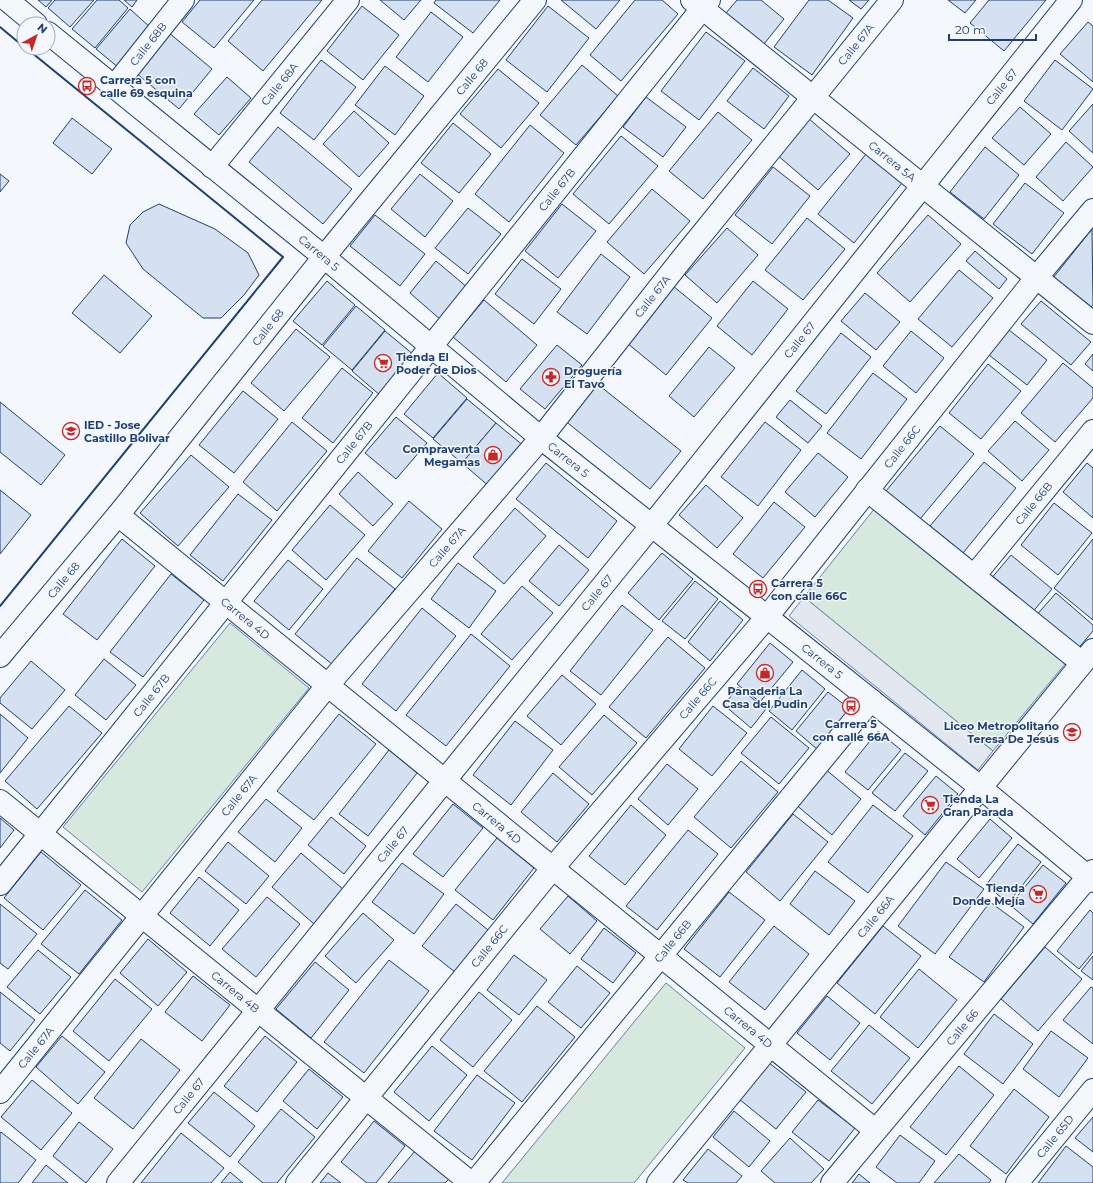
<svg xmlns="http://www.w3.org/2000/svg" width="1093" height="1183" font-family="Montserrat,sans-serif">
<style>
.green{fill:#d7e8df;stroke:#687fa3}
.parking{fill:#e3e8f0;stroke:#687fa3}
.building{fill:#d5e0f0;stroke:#1d3f73}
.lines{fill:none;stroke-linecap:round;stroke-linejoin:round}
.minor-casing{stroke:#1d3f73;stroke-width:24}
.minor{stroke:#f4f7fb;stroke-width:22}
.wall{stroke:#1d3f73;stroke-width:2}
.labels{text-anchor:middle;stroke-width:3;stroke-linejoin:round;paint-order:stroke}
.street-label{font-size:11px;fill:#1d3f73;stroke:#f4f7fb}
.poi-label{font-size:11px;font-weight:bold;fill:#1d3f73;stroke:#f4f7fb;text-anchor:start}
</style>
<rect width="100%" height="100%" fill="#f4f7fb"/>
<g class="green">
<path d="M875 508 1065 664 993 751 804 597Z"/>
<path d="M230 623 309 688 142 892 63 827Z"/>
<path d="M666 983 745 1048 634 1183H502Z"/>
</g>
<path class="parking" d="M804 597 993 751 978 770 789 616Z"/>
<g class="building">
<path d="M38 0H52L46 7Z"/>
<path d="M55 0H94L70 27 48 8Z"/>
<path d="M97 0H119L128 8 95 48 72 29Z"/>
<path d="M124 0H137L132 7Z"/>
<path d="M200 0H254L214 48 182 22Z"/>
<path d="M262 0H322L263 71 228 41Z"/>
<path d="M380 0H421L404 20Z"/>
<path d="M436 0H500L473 33 434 3Z"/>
<path d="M561 0H620L596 29Z"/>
<path d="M635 0H662L678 14 621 81 590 55Z"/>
<path d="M737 0H761L784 19 764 44 726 13Z"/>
<path d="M809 0H828L853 18 812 75 774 47Z"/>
<path d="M849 0H869L861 9Z"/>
<path d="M948 0H976L965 13Z"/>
<path d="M989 0H1046L1004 51 970 23Z"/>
<path d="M362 6 399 35 363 80 327 51Z"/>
<path d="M548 6 589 38 547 92 506 60Z"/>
<path d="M130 9 152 29 119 68 96 49Z"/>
<path d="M431 12 463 37 428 82 396 57Z"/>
<path d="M1088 22 1093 26V82L1060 54Z"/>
<path d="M168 32 212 69 179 109 135 72Z"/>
<path d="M706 32 745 61 699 120 661 91Z"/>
<path d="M321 60 356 87 314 140 280 113Z"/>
<path d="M1055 60 1093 89 1062 130 1024 101Z"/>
<path d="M582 65 618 96 576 145 540 115Z"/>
<path d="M385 66 424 96 395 135 355 105Z"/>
<path d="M753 68 789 96 764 129 727 101Z"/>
<path d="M498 69 539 103 501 148 460 114Z"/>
<path d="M227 77 251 98 219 135 194 114Z"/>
<path d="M646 97 686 127 663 157 623 127Z"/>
<path d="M1093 104V153L1069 131Z"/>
<path d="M1020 107 1051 134 1024 165 992 138Z"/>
<path d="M354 111 389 143 359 177 323 144Z"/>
<path d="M718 112 752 140 703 199 669 171Z"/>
<path d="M72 118 112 149 92 174 53 143Z"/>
<path d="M808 118 850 154 818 190 776 154Z"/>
<path d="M453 123 491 154 459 193 421 163Z"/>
<path d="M530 125 564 153 509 222 475 194Z"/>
<path d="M278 127 352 189 323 224 249 162Z"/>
<path d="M621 136 658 166 609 224 573 194Z"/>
<path d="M1066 142 1093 167 1063 201 1036 177Z"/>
<path d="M985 147 1019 175 984 219 950 192Z"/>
<path d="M866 154 902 183 854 243 818 214Z"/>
<path d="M773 167 810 196 772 244 735 215Z"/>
<path d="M0 174 9 181 0 192Z"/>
<path d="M420 174 453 201 425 237 391 209Z"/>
<path d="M1025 183 1064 213 1032 254 993 224Z"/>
<path d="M652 189 690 221 644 274 607 242Z"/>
<path d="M159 204 215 229 248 253 259 275 244 295 221 318H203L143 269 126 243 130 225 143 212Z"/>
<path d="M562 204 596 231 558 278 525 251Z"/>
<path d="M468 208 501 234 468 274 435 248Z"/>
<path d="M375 215 425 254 400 286 350 246Z"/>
<path d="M928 215 961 244 910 302 877 273Z"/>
<path d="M807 218 845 249 803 300 765 270Z"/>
<path d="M727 228 758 255 717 303 685 275Z"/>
<path d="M1092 229 1093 305 1090 308 1053 278Z"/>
<path d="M975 251 1007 279 999 289 966 261Z"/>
<path d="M601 254 630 277 587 334 557 312Z"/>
<path d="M522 259 561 289 534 324 495 294Z"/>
<path d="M436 261 468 288 441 320 410 293Z"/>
<path d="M959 270 993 298 952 347 918 319Z"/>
<path d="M104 275 152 316 120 353 72 313Z"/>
<path d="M327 281 355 305 322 345 293 321Z"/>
<path d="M753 281 788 309 752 355 717 326Z"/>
<path d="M673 286 712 318 666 375 627 343Z"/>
<path d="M865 293 900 322 876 350 841 321Z"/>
<path d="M484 300 537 345 506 382 453 337Z"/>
<path d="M1041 301 1091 342 1071 365 1021 324Z"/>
<path d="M356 306 385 330 352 370 323 346Z"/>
<path d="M296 329 330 357 284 411 251 383Z"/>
<path d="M1009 330 1047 360 1027 385 989 355Z"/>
<path d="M385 331 414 355 381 396 352 371Z"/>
<path d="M911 331 944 358 916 393 883 366Z"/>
<path d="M841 333 871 357 826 414 796 391Z"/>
<path d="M557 345 582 365 545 409 520 389Z"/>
<path d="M709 347 735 368 694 417 669 396Z"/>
<path d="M1093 354V371L1085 364Z"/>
<path d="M1063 363 1093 388V398L1055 442 1021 413Z"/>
<path d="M988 364 1021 391 981 439 949 413Z"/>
<path d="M342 368 373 393 333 443 302 418Z"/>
<path d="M438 373 467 398 433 438 404 414Z"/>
<path d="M873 373 907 399 861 459 827 433Z"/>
<path d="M595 382 681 451 650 489 564 420Z"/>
<path d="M243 391 278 419 234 473 199 445Z"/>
<path d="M467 399 496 423 462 463 433 439Z"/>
<path d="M790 400 822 426 808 443 776 417Z"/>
<path d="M0 402 65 455 41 485 0 452Z"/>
<path d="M396 417 427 443 396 479 365 453Z"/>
<path d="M1015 421 1049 450 1022 481 988 451Z"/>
<path d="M292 422 327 451 277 511 243 482Z"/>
<path d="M765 422 801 450 758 506 721 477Z"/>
<path d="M496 423 525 447 491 488 462 463Z"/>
<path d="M940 426 974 454 920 519 886 491Z"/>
<path d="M818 453 848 477 815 517 785 492Z"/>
<path d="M191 455 229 487 178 546 140 513Z"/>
<path d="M984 462 1016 488 963 553 930 526Z"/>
<path d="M546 463 617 521 588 558 516 499Z"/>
<path d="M1087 463 1093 468V518L1063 492Z"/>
<path d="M358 472 393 504 373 526 339 494Z"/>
<path d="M706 485 743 518 717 548 679 515Z"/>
<path d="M0 490 31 515 0 554Z"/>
<path d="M238 494 272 520 223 581 190 555Z"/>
<path d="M409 501 442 529 402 578 368 551Z"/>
<path d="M774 502 805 527 763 578 733 554Z"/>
<path d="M1054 503 1092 533 1058 575 1021 545Z"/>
<path d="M330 505 365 535 326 580 292 550Z"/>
<path d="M515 508 546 536 504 584 473 557Z"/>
<path d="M122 539 155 566 97 640 63 614Z"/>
<path d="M1093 539V620L1054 588Z"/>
<path d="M559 545 589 570 559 606 529 581Z"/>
<path d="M662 553 693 579 659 620 628 593Z"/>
<path d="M1011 555 1052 589 1031 614 990 580Z"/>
<path d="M357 558 395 589 333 665 295 634Z"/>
<path d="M288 560 323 589 289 630 254 601Z"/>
<path d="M458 563 496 591 469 628 431 599Z"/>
<path d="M171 574 204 600 143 677 110 652Z"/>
<path d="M695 581 718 599 685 639 662 621Z"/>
<path d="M522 586 553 613 512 660 481 634Z"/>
<path d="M1056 593 1093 625V631L1075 652 1034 618Z"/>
<path d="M720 601 743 620 710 661 688 642Z"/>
<path d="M622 605 653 630 601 695 570 671Z"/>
<path d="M422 608 456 636 396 711 362 684Z"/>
<path d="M471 634 510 666 446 746 406 715Z"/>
<path d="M668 637 705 668 646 738 609 707Z"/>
<path d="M770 643 793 662 760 702 737 684Z"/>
<path d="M104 659 136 685 106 720 75 695Z"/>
<path d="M31 661 65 690 32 729 0 703V698Z"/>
<path d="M802 670 825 689 792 730 769 711Z"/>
<path d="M562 675 596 704 561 745 527 716Z"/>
<path d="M738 687 766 709 751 728 724 705Z"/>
<path d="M828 692 851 710 818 750 796 731Z"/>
<path d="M69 706 102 733 37 809 5 781Z"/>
<path d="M713 706 747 733 712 776 679 749Z"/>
<path d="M0 714 28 738 0 773Z"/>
<path d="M339 714 376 744 314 820 277 791Z"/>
<path d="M604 715 637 743 592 795 559 767Z"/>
<path d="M771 717 809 748 779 784 741 753Z"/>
<path d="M515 721 553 750 511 805 473 775Z"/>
<path d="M878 731 901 750 868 790 845 772Z"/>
<path d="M389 750 417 773 368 836 339 814Z"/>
<path d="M905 753 928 771 895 811 872 793Z"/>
<path d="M741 761 778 792 731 848 694 817Z"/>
<path d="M667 764 698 789 668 825 638 799Z"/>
<path d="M824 768 861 799 832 835 795 804Z"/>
<path d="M553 773 589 804 557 842 521 812Z"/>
<path d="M936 776 958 794 925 835 903 816Z"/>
<path d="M266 799 302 828 275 862 238 832Z"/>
<path d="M453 804 483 828 443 877 413 854Z"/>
<path d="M631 805 666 835 625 885 589 856Z"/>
<path d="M873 805 913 836 868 893 828 862Z"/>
<path d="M793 814 828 842 780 901 746 872Z"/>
<path d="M331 817 366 846 344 874 308 845Z"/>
<path d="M0 818 14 830 0 848Z"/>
<path d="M990 819 1012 838 979 878 957 859Z"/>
<path d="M688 830 718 854 657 930 626 906Z"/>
<path d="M497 838 534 868 493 920 455 890Z"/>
<path d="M228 842 269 876 246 904 205 871Z"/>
<path d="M1018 844 1041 862 1008 903 986 885Z"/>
<path d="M41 852 81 885 43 930 4 898Z"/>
<path d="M301 853 344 890 314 924 272 887Z"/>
<path d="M946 862 984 889 935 954 898 926Z"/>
<path d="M402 863 444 894 414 934 372 902Z"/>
<path d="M1043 865 1066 883 1033 924 1010 905Z"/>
<path d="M815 871 855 901 829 935 790 904Z"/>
<path d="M199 877 239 910 210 946 170 913Z"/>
<path d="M85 890 122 920 79 974 41 944Z"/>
<path d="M729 892 765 920 720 977 684 949Z"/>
<path d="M568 896 597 921 570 954 540 929Z"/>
<path d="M267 897 300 924 256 977 222 949Z"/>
<path d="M990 902 1024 927 984 982 949 957Z"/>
<path d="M0 904 37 934 8 969 0 963Z"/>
<path d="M456 904 493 934 460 976 422 946Z"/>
<path d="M1090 910 1093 913V952L1079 969 1057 951Z"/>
<path d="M363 913 394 940 356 983 325 956Z"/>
<path d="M774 926 809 954 765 1010 729 982Z"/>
<path d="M883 926 921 956 875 1014 837 983Z"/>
<path d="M604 928 636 953 613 983 581 959Z"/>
<path d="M148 939 187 972 158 1006 120 973Z"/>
<path d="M1045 947 1082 979 1038 1031 1001 999Z"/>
<path d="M38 950 71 977 40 1014 7 987Z"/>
<path d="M514 955 547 980 519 1015 487 990Z"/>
<path d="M1093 956V980L1081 971Z"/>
<path d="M389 960 429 991 364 1073 324 1042Z"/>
<path d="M315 962 349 990 311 1038 276 1009Z"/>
<path d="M577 966 610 993 581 1028 548 1002Z"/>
<path d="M919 969 957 1000 918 1048 880 1017Z"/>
<path d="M193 976 230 1005 202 1041 165 1012Z"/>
<path d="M115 979 152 1009 109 1061 73 1031Z"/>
<path d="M1091 987 1093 988V1044L1063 1020Z"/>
<path d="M0 992 35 1020 10 1051 0 1043Z"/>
<path d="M479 992 512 1020 473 1067 440 1040Z"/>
<path d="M827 996 860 1023 830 1060 797 1033Z"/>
<path d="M537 1006 575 1037 522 1102 484 1071Z"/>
<path d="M994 1014 1033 1044 1003 1084 964 1054Z"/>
<path d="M869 1025 910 1058 872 1104 831 1071Z"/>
<path d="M1051 1031 1088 1058 1059 1097 1023 1069Z"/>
<path d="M62 1036 105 1072 78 1104 36 1067Z"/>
<path d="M265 1036 297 1062 257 1112 224 1086Z"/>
<path d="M141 1039 180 1070 133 1129 94 1098Z"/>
<path d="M432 1046 467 1075 429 1121 394 1092Z"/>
<path d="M768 1062 806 1092 776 1129 739 1099Z"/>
<path d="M959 1066 994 1095 946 1155 910 1127Z"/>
<path d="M309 1069 343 1097 317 1129 283 1101Z"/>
<path d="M477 1075 515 1103 472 1160 434 1131Z"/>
<path d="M32 1080 72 1113 41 1150 1 1117Z"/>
<path d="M1014 1089 1049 1117 1006 1174 970 1146Z"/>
<path d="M214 1092 255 1126 230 1157 188 1123Z"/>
<path d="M818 1100 855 1128 829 1161 792 1132Z"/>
<path d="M281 1109 315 1137 277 1183H263L238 1162Z"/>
<path d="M734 1111 770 1141 749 1167 713 1137Z"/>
<path d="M1093 1117V1152L1075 1138Z"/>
<path d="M374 1121 405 1146 376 1183H367L341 1162Z"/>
<path d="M79 1122 113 1149 86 1183 53 1156Z"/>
<path d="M1 1132 36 1160 18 1183H0V1133Z"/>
<path d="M181 1133 224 1168 211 1183H141Z"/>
<path d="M900 1135 935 1161 919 1183H897L876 1167Z"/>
<path d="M790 1138 824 1169 811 1183H775L761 1171Z"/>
<path d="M1066 1146 1093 1167V1183H1038Z"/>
<path d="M708 1149 742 1176 736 1183H688L683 1180Z"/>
<path d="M415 1151 449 1179 445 1183H388Z"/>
<path d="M959 1154 991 1180 989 1183H934Z"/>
<path d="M46 1165 68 1183H32Z"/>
<path d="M230 1172 243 1183H221Z"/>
<path d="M328 1173 341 1183H320Z"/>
<path d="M859 1174 870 1183H852Z"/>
</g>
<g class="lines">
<g class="minor-casing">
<g id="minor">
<path d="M7 0 36 24"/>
<path id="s1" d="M692 0 1093 323"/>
<path id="s2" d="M48 33 324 257 541 438 767 617 981 788 1093 881"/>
<path id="s3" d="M114 87 183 0"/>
<path id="s4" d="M212 167 348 0"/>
<path d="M867 490 1082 663"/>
<path id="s5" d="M118 515 875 1130"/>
<path id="s6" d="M974 576 1093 431"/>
<path id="s7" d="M0 656 118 515 324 257 535 0"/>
<path id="s8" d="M0 801 471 1183"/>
<path id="s9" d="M0 884 709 0"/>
<path id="s10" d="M0 1092 327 686 541 438 681 260 892 0"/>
<path id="s11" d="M118 1183 652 525 1071 0"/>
<path id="s12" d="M297 1183 552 869 767 617 1036 278 1093 210"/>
<path id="s13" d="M474 1183 871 700"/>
<path id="s14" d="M658 1183 1093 650"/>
<path id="s15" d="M832 1183 1093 871"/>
<path id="s16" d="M1017 1183 1093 1090"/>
</g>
</g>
<use href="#minor" class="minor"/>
<g class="wall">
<path d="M0 27 24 47"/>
<path d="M0 606 283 257 26 48"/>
</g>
</g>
<defs>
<g id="bus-ring" transform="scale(0.9)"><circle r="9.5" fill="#f4f7fb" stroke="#c62828" stroke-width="1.5"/><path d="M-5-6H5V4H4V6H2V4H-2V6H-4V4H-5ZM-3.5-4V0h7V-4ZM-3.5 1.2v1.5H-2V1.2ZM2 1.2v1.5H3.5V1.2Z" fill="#c62828"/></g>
<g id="supermarket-ring" transform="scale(0.9)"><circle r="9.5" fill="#f4f7fb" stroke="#c62828" stroke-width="1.5"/><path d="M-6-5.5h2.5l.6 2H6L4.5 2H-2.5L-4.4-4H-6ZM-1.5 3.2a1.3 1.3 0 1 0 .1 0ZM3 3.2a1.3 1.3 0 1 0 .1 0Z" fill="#c62828"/></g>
<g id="pharmacy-ring" transform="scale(0.9)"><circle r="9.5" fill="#f4f7fb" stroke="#c62828" stroke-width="1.5"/><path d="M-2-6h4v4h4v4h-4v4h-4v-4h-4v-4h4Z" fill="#c62828"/></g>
<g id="school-ring" transform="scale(0.9)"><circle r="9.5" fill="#f4f7fb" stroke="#c62828" stroke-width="1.5"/><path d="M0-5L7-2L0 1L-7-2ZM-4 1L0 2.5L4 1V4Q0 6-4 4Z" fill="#c62828"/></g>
<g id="shop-ring" transform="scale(0.9)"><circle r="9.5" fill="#f4f7fb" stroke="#c62828" stroke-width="1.5"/><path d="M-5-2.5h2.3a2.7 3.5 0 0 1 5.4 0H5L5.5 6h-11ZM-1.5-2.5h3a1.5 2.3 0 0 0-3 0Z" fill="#c62828"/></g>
</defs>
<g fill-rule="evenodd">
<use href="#bus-ring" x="87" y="86"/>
<use href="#supermarket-ring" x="383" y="363"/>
<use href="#pharmacy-ring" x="551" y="377"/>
<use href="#school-ring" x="71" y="431"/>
<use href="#shop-ring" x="493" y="455"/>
<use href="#bus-ring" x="758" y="589"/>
<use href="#shop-ring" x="765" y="673"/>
<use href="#bus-ring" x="851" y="706"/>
<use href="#school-ring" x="1072" y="732"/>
<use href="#supermarket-ring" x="930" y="805"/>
<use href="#supermarket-ring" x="1038" y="894"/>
</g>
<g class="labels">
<g class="street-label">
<text dy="4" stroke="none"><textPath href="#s3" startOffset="55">Calle 68B</textPath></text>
<text dy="4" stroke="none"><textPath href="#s10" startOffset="1353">Calle 67A</textPath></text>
<text dy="4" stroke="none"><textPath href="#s7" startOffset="747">Calle 68</textPath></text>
<text dy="4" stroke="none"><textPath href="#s4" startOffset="107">Calle 68A</textPath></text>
<text dy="4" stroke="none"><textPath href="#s11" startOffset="1408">Calle 67</textPath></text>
<text dy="4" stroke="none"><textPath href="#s1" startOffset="257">Carrera 5A</textPath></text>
<text dy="4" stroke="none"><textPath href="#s9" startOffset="890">Calle 67B</textPath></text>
<text dy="4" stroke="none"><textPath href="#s2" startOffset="349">Carrera 5</textPath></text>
<text dy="4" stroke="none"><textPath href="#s10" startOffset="1029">Calle 67A</textPath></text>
<text dy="4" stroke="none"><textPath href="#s7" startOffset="424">Calle 68</textPath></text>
<text dy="4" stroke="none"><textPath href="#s11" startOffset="1084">Calle 67</textPath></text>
<text dy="4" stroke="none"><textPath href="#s9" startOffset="566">Calle 67B</textPath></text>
<text dy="4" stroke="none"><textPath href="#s12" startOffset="953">Calle 66C</textPath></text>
<text dy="4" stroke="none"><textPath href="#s2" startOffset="673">Carrera 5</textPath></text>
<text dy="4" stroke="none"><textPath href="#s6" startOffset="94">Calle 66B</textPath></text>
<text dy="4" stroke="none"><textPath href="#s10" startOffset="705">Calle 67A</textPath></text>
<text dy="4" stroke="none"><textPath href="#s7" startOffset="99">Calle 68</textPath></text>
<text dy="4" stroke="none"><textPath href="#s11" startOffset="760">Calle 67</textPath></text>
<text dy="4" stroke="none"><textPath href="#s5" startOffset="164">Carrera 4D</textPath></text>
<text dy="4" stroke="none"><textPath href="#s2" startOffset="997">Carrera 5</textPath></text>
<text dy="4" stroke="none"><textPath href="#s9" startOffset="242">Calle 67B</textPath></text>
<text dy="4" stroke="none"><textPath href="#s12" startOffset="629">Calle 66C</textPath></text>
<text dy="4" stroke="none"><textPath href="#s10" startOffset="381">Calle 67A</textPath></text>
<text dy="4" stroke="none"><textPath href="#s5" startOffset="488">Carrera 4D</textPath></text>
<text dy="4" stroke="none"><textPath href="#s11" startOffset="436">Calle 67</textPath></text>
<text dy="4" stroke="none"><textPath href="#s14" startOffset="344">Calle 66A</textPath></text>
<text dy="4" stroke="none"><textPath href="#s13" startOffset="313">Calle 66B</textPath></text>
<text dy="4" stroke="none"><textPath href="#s12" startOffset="305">Calle 66C</textPath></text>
<text dy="4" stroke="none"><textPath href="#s8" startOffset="303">Carrera 4B</textPath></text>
<text dy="4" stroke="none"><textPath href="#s5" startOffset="812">Carrera 4D</textPath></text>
<text dy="4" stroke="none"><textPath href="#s15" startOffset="203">Calle 66</textPath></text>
<text dy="4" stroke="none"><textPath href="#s10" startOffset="57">Calle 67A</textPath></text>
<text dy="4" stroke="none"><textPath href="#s11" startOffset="112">Calle 67</textPath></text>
<text dy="4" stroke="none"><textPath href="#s16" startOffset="60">Calle 65D</textPath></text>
</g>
<g class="poi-label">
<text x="100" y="84">Carrera 5 con<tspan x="100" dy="13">calle 69 esquina</tspan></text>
<text x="396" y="361">Tienda El<tspan x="396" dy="13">Poder de Dios</tspan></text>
<text x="564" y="375">Droguería<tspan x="564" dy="13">El Tavo</tspan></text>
<text x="84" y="429">IED - Jose<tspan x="84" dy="13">Castillo Bolivar</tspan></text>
<text x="480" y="453" text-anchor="end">Compraventa<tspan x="480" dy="13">Megamas</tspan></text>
<text x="771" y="587">Carrera 5<tspan x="771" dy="13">con calle 66C</tspan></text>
<text x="765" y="695" text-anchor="middle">Panaderia La<tspan x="765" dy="13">Casa del Pudin</tspan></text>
<text x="851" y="728" text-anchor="middle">Carrera 5<tspan x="851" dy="13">con calle 66A</tspan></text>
<text x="1059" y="730" text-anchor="end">Liceo Metropolitano<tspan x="1059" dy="13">Teresa De Jesús</tspan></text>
<text x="943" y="803">Tienda La<tspan x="943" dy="13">Gran Parada</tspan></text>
<text x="1025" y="892" text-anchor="end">Tienda<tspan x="1025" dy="13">Donde Mejía</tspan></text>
</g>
</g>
<g transform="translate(36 36) rotate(40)"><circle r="19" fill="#f4f7fb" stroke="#9eadc5"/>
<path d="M0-3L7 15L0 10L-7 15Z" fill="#c62828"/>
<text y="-6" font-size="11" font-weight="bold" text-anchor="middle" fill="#1d3f73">N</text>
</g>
<path d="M949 34v6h87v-6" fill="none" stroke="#1d3f73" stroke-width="2"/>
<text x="955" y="34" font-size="12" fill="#1d3f73" stroke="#f4f7fb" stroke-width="3" paint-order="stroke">20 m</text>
</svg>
